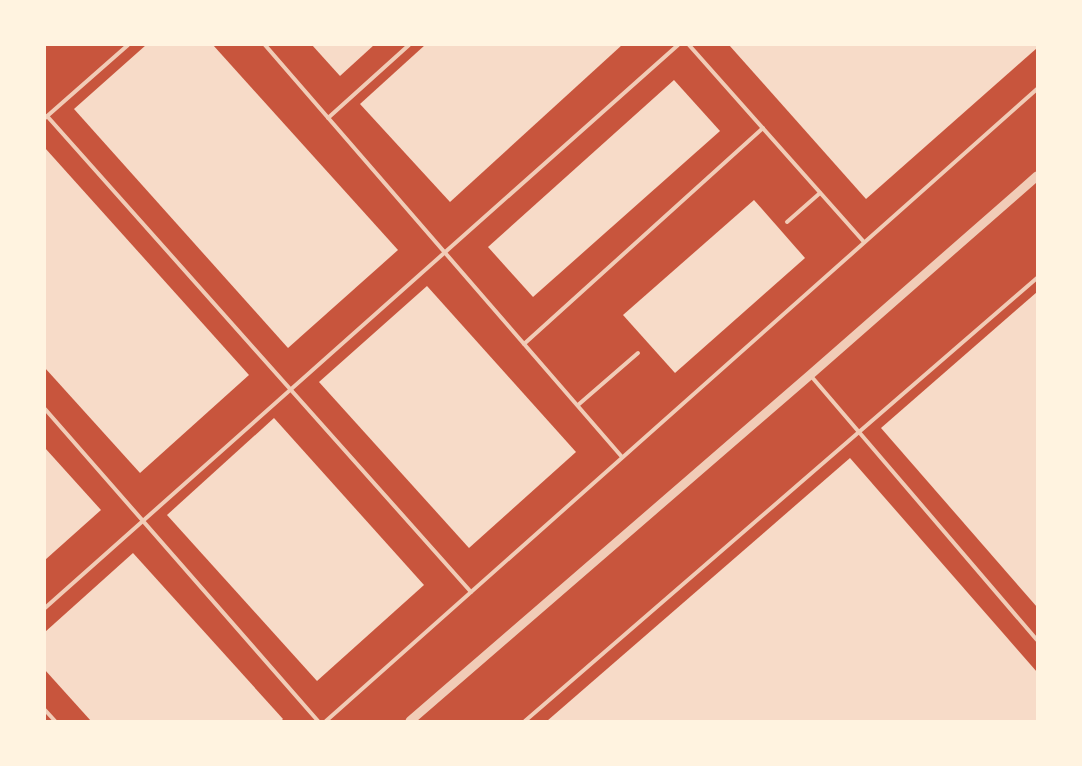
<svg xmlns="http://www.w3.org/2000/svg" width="1082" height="766" font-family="'Noto Serif',serif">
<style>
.building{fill:#f7dbc8}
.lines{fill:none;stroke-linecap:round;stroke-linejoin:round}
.service{stroke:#f1ccb7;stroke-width:4}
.tertiary{stroke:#f1ccb7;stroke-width:9}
</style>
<rect width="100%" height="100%" fill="#c8553d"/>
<g class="building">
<path d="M146 45H213L398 250 288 348 74 109Z"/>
<path d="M312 45H374L340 76Z"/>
<path d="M425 45H622L450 202 360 104Z"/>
<path d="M729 45H1037V48L866 199Z"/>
<path d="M674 80 720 131 533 297 488 247Z"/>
<path d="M45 148 249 375 140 473 45 368Z"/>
<path d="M754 200 805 258 675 373 623 315Z"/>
<path d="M427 286 576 452 469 548 319 382Z"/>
<path d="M1037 292V607L881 428Z"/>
<path d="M274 418 424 585 317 681 167 515Z"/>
<path d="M45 448 101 510 45 560Z"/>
<path d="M850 458 1037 672V721H547Z"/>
<path d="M133 553 283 719 281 721H91L45 670V632Z"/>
</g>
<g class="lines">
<g class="service">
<path d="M265 45 622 457"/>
<path d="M689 45 864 242"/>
<path d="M47 116 471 592"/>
<path d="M45 118 128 45"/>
<path d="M328 118 409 45"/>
<path d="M787 222 820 193"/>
<path d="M524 344 763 128"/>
<path d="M811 376 1037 640"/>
<path d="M578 405 638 353"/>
<path d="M45 409 318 721"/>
<path d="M45 608 678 45"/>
<path d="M45 710 55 721"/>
<path d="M326 721 1037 89"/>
<path d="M525 721 1037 278"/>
</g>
<path class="tertiary" d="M410 721 810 375 1037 176"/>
</g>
<rect width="1082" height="766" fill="none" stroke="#fff3e0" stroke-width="92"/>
</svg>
